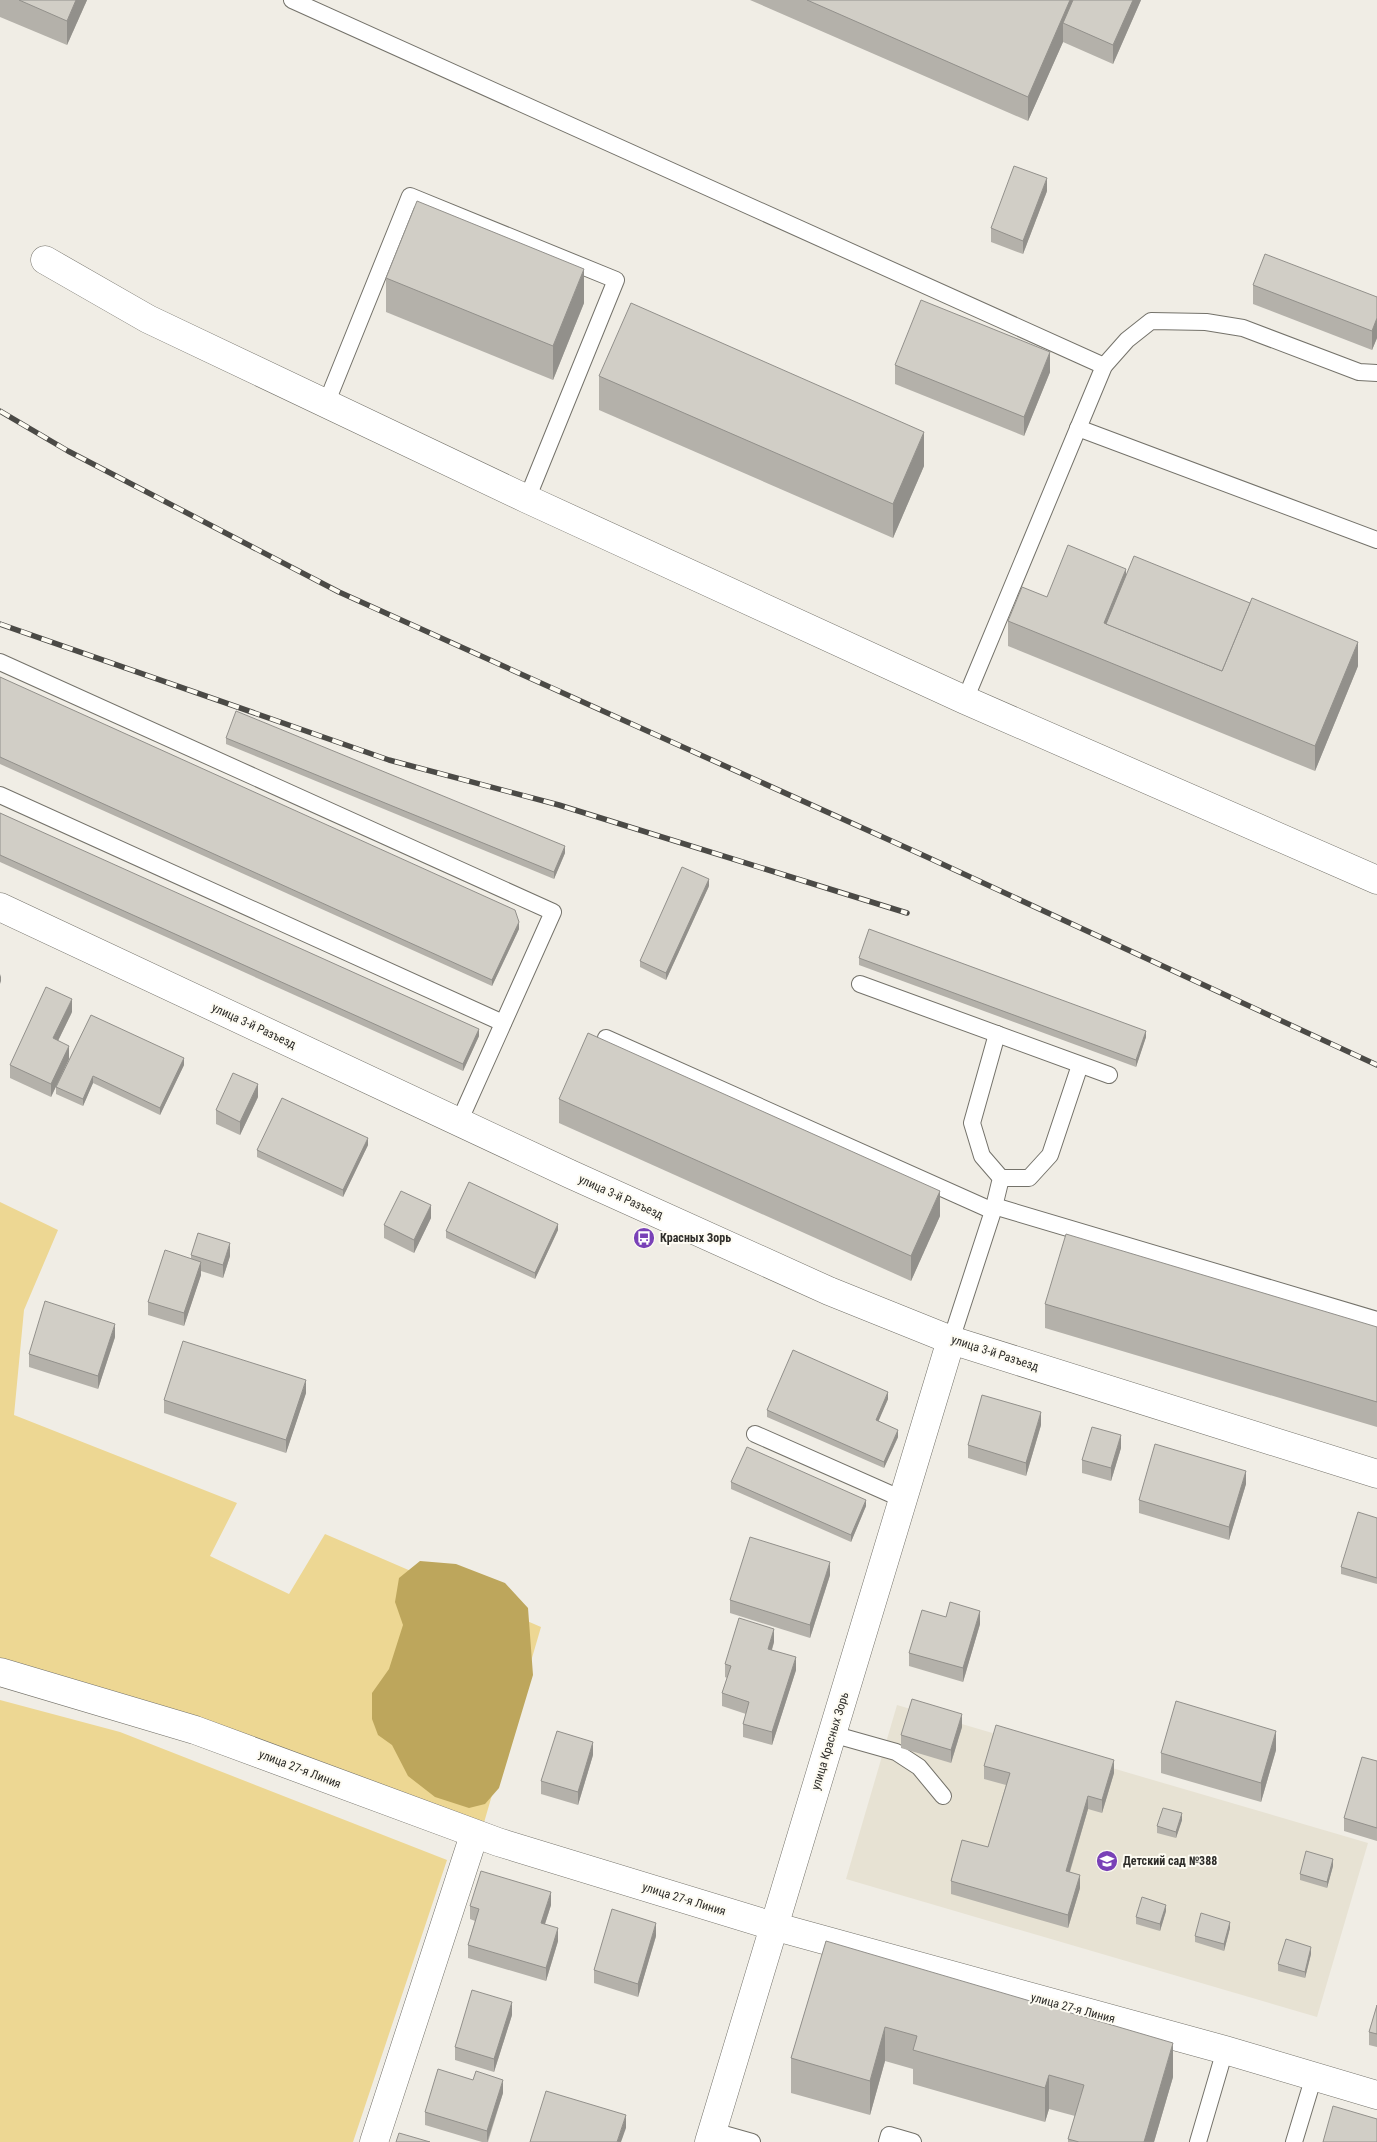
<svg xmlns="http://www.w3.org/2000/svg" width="1377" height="2142" font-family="'Roboto Condensed',sans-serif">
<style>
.built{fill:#e7e2d3}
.green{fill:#edd793}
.forest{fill:#bda65c}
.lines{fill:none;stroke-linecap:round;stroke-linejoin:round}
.service-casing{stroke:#74726a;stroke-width:18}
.minor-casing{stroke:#74726a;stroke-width:29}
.tertiary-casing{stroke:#74726a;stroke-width:29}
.secondary-casing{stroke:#74726a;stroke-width:29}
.service{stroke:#fff;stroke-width:16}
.minor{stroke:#fff;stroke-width:28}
.tertiary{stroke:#fff;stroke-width:28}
.secondary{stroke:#fff;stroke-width:28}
.rail-casing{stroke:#4b4a46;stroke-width:5.5}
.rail{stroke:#fdfbf2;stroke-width:4;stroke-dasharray:11;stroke-linecap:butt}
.wall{fill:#b4b1aa}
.shaded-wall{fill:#92908b}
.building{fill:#d1cec6;stroke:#92908b}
.labels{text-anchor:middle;stroke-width:4;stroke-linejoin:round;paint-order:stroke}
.street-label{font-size:12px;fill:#2e2d2a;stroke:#fdfbf2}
.poi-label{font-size:12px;font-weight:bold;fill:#2e2d2a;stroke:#fdfbf2;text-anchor:start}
</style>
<rect width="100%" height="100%" fill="#f0ede5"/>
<path class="built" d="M897 1705 1368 1843 1317 2017 846 1879Z"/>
<g class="green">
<path d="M0 1202 58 1230 24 1310 14 1415 237 1503 210 1556 289 1594 325 1534 541 1627 483 1826 317 1760 0 1660Z"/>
<path d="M0 1700 120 1732 447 1860 353 2142H0Z"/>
</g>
<path class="forest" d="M420 1561 456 1564 505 1583 528 1608 533 1675 499 1788 485 1804 469 1808 435 1797 408 1776 392 1745 378 1735 372 1719V1693L389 1669 403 1625 395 1602 399 1578Z"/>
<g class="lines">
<g class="service-casing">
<g id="service">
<path d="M292 0 1104 366"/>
<path d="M326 404 410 196 616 280 527 499"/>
<path d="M1078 428 1377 540"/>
<path d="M0 662 553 912 459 1122"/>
<path d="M965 700 1104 366 1127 340 1151 321 1206 322 1243 328 1359 372 1377 373"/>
<path d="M0 795 503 1023"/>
<path d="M860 984 1109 1075"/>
<path d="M606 1038 993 1211"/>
<path d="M1001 1178H1029L1050 1155 1080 1065"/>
<path d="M994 1206 1377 1320"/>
<path d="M951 1340 993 1211 1001 1178 982 1156 972 1123 997 1034"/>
<path d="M755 1434 902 1499"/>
<path d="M832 1734 896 1752 919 1767 943 1796"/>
<path d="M713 2131 752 2142"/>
<path d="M887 2142 889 2135 913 2142"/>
<path d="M1198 2142 1225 2050"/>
<path d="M1294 2142 1314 2076"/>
</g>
</g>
<g class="minor-casing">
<g id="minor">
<path d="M45 260 148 319 527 499 965 700 1377 880"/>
<path d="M0 1672 195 1730 498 1842 773 1926 1225 2050 1377 2095"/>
<path d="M374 2142 474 1835"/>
</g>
</g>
<g class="tertiary-casing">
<path id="tertiary" d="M709 2142 951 1340"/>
</g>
<g class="secondary-casing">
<path id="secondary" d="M0 907 570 1174 829 1291 951 1340 1377 1474"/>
</g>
<use href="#service" class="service"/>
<use href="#minor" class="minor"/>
<use href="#tertiary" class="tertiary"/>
<use href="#secondary" class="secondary"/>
<g class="rail-casing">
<g id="rail">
<path d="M0 411 68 451 339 592 927 857 1377 1065"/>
<path d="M0 624 389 760 559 805 907 913"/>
</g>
</g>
<use href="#rail" class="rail"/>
</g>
<g class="wall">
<path d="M0 0H87L67 45 0 17Z"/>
<path d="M750 0H1141L1113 64 1063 42 1028 121Z"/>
<path d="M1047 191 1023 254 991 242V228Z"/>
<path d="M386 278 584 303 553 380 386 312Z"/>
<path d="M1253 285 1377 297V338L1372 350 1253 304Z"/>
<path d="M895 365 1050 372 1024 436 895 384Z"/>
<path d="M599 376 924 466 893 538 599 410Z"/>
<path d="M1126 574 1358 666 1315 771 1008 646V621L1047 597Z"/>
<path d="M0 677 519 929 492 986 0 764Z"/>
<path d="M226 738 565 853 554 879 226 744Z"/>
<path d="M0 813 479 1036 463 1071 0 862Z"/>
<path d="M709 886 666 980 640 967V961Z"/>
<path d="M859 958 1146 1037 1136 1067 859 965Z"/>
<path d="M72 1012 58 1041 69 1059 51 1097 10 1078V1065Z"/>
<path d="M91 1015 184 1065 160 1115 93 1083 83 1106 56 1094V1087Z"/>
<path d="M258 1097 240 1135 216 1124V1110Z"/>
<path d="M559 1099 940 1216 911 1281 559 1123Z"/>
<path d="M368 1145 343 1197 257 1157V1150Z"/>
<path d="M431 1218 414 1253 384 1238V1225Z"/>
<path d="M558 1230 535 1279 446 1238V1231Z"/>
<path d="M191 1255 230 1256 223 1278 201 1271V1275L184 1326 148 1315V1302L191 1258Z"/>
<path d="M1045 1304 1377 1327V1427L1045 1328Z"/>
<path d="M115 1337 98 1389 29 1367V1354Z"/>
<path d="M306 1393 286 1453 164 1413V1400Z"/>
<path d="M888 1399 878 1421 898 1437 884 1468 767 1417V1410Z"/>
<path d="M1041 1425 1026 1476 968 1458V1445Z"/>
<path d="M1121 1448 1111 1481 1082 1473V1460Z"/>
<path d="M731 1482 866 1506 851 1542 731 1489Z"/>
<path d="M1246 1484 1229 1540 1139 1513V1500Z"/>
<path d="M1377 1518V1584L1341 1574V1567Z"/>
<path d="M830 1575 810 1638 730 1613V1600Z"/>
<path d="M946 1617 980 1624 963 1682 909 1666V1653Z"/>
<path d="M774 1642 772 1650 796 1670 772 1745 743 1737V1724L746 1714 722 1706V1693L727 1678 725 1677V1664Z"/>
<path d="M962 1727 951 1763 901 1748V1735Z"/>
<path d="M1276 1750 1261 1802 1161 1773V1753Z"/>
<path d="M593 1755 578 1805 541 1794V1781Z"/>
<path d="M1377 1761V1841L1344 1831V1818Z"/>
<path d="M984 1766 1114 1773 1102 1813 1088 1809 1070 1872 1080 1888 1068 1928 951 1894V1881L988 1847 1006 1785 984 1779Z"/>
<path d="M1182 1820 1176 1838 1157 1833V1826Z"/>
<path d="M1333 1866 1327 1888 1300 1880V1874Z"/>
<path d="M551 1905 545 1924 558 1941 546 1981 468 1958V1945L475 1921 470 1919V1906Z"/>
<path d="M1166 1911 1160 1931 1136 1924V1917Z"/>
<path d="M1230 1928 1224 1951 1195 1942V1936Z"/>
<path d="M656 1936 638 1997 594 1983V1970Z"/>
<path d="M826 1941 1173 2077 1154 2142H1068V2139L1075 2116 1049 2109 1045 2122 913 2084V2069L885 2061 870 2115 791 2093V2058Z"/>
<path d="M1311 1954 1305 1978 1278 1971V1964Z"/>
<path d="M1377 2005V2047L1369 2045V2032Z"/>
<path d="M512 2015 494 2072 455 2060V2047Z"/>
<path d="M503 2093 488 2142H482L425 2125V2112Z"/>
</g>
<g class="shaded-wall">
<path d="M76 0H87L67 45V21Z"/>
<path d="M1070 0H1081L1063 23V42L1028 121V97Z"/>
<path d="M1133 0H1141L1113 64V45Z"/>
<path d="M1047 178V191L1023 254V241Z"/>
<path d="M584 269V303L553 380V346Z"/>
<path d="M1377 318V338L1372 350V331Z"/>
<path d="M1050 352V372L1024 436V417Z"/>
<path d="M924 432V466L893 538V504Z"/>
<path d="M1126 569V594L1111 632 1104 623Z"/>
<path d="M1358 642V666L1315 771V746Z"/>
<path d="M565 846V853L554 879V872Z"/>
<path d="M709 879V886L666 980V973Z"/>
<path d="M519 922V929L492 986V980Z"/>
<path d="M1 974V981L0 984V977Z"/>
<path d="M72 999V1012L53 1051V1038Z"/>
<path d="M479 1029V1036L463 1071V1064Z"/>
<path d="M1146 1031V1037L1136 1067V1060Z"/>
<path d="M69 1046V1059L51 1097V1084Z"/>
<path d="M184 1058V1065L160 1115V1108Z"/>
<path d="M93 1076V1083L83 1106V1099Z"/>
<path d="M258 1084V1097L240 1135V1122Z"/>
<path d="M368 1138V1145L343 1197V1190Z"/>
<path d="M940 1191V1216L911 1281V1256Z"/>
<path d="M431 1205V1218L414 1253V1240Z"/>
<path d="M558 1224V1230L535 1279V1273Z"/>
<path d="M230 1243V1256L223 1278V1265Z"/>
<path d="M201 1262V1275L184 1326V1313Z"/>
<path d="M115 1324V1337L98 1389V1376Z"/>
<path d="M306 1380V1393L286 1453V1440Z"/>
<path d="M888 1392V1399L876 1427V1420Z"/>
<path d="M1041 1412V1425L1026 1476V1463Z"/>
<path d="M898 1430V1437L884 1468V1462Z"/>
<path d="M1121 1435V1448L1111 1481V1468Z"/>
<path d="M1246 1471V1484L1229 1540V1527Z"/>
<path d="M866 1500V1506L851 1542V1535Z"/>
<path d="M830 1562V1575L810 1638V1625Z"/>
<path d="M980 1611V1624L963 1682V1668Z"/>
<path d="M774 1629V1642L768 1662V1649Z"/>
<path d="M796 1657V1670L772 1745V1732Z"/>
<path d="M962 1714V1727L951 1763V1750Z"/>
<path d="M1276 1731V1750L1261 1802V1783Z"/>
<path d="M593 1742V1755L578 1805V1792Z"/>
<path d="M1114 1760V1773L1102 1813V1800Z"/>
<path d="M1088 1796V1809L1066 1884V1871Z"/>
<path d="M1182 1813V1820L1176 1838V1832Z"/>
<path d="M1333 1859V1866L1327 1888V1882Z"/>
<path d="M1080 1875V1888L1068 1928V1915Z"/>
<path d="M551 1892V1905L541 1936V1923Z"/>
<path d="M1166 1905V1911L1160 1931V1924Z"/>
<path d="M1230 1922V1928L1224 1951V1944Z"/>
<path d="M656 1923V1936L638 1997V1984Z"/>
<path d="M558 1928V1941L546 1981V1968Z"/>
<path d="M1311 1947V1954L1305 1978V1972Z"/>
<path d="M512 2002V2015L494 2072V2059Z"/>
<path d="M885 2027V2061L870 2115V2081Z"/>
<path d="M1173 2043V2077L1154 2142H1144Z"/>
<path d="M1049 2075V2109L1045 2122V2088Z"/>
<path d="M503 2080V2093L487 2142V2131Z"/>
<path d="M626 2115V2128L621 2142H617Z"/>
</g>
<g class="building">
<path d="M19 0H76L67 21Z"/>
<path d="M807 0H1070L1028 97Z"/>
<path d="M1073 0H1133L1113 45 1063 23Z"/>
<path d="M1014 166 1047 178 1023 241 991 228Z"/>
<path d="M417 201 584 269 553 346 386 278Z"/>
<path d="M1265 254 1377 297V318L1372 331 1253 285Z"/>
<path d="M921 300 1050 352 1024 417 895 365Z"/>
<path d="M631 303 924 432 893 504 599 376Z"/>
<path d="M1068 545 1126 569 1104 623 1222 671 1252 598 1358 642 1315 746 1008 621 1022 587 1047 597Z"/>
<path d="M1134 556 1250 603 1222 671 1106 624Z"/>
<path d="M0 677 515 910 519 922 492 980 0 757Z"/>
<path d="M236 711 565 846 554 872 226 738Z"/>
<path d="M0 813 479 1029 463 1064 0 855Z"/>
<path d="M682 867 709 879 666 973 640 961Z"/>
<path d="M869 929 1146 1031 1136 1060 859 958Z"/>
<path d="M46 987 72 999 53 1038 69 1046 51 1084 10 1065Z"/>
<path d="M91 1015 184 1058 160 1108 93 1076 83 1099 56 1087Z"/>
<path d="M588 1033 940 1191 911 1256 559 1099Z"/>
<path d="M233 1073 258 1084 240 1122 216 1110Z"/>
<path d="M282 1098 368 1138 343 1190 257 1150Z"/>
<path d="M469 1182 558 1224 535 1273 446 1231Z"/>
<path d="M401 1191 431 1205 414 1240 384 1225Z"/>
<path d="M198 1233 230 1243 223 1265 191 1255Z"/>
<path d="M1066 1234 1377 1327V1402L1045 1304Z"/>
<path d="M165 1250 201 1262 184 1313 148 1302Z"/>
<path d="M45 1301 115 1324 98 1376 29 1354Z"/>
<path d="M183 1341 306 1380 286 1440 164 1400Z"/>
<path d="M793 1350 888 1392 876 1420 898 1430 884 1462 767 1410Z"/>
<path d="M982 1395 1041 1412 1026 1463 968 1445Z"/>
<path d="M1092 1427 1121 1435 1111 1468 1082 1460Z"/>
<path d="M1155 1444 1246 1471 1229 1527 1139 1500Z"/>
<path d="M747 1447 866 1500 851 1535 731 1482Z"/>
<path d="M1358 1512 1377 1518V1578L1341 1567Z"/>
<path d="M750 1537 830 1562 810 1625 730 1600Z"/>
<path d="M950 1602 980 1611 963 1668 909 1653 922 1610 946 1617Z"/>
<path d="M739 1618 774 1629 768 1649 796 1657 772 1732 743 1724 749 1702 722 1693 731 1666 725 1664Z"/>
<path d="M912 1699 962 1714 951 1750 901 1735Z"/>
<path d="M1176 1701 1276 1731 1261 1783 1161 1753Z"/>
<path d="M996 1725 1114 1760 1102 1800 1088 1796 1066 1871 1080 1875 1068 1915 951 1881 962 1840 988 1847 1010 1773 984 1766Z"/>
<path d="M557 1731 593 1742 578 1792 541 1781Z"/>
<path d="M1362 1757 1377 1761V1828L1344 1818Z"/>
<path d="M1163 1808 1182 1813 1176 1832 1157 1826Z"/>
<path d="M1306 1851 1333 1859 1327 1882 1300 1874Z"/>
<path d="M481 1871 551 1892 541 1923 558 1928 546 1968 468 1945 479 1909 470 1906Z"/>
<path d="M1142 1897 1166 1905 1160 1924 1136 1917Z"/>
<path d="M612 1909 656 1923 638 1984 594 1970Z"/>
<path d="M1201 1913 1230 1922 1224 1944 1195 1936Z"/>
<path d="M1286 1939 1311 1947 1305 1972 1278 1964Z"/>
<path d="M826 1941 1173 2043 1144 2142H1079L1068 2139 1084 2085 1049 2075 1045 2088 913 2050 917 2036 885 2027 870 2081 791 2058Z"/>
<path d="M472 1990 512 2002 494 2059 455 2047Z"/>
<path d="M1377 2005V2034L1369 2032Z"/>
<path d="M438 2069 473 2080 476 2071 503 2080 487 2131 425 2112Z"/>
<path d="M546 2091 626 2115 617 2142H530Z"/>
<path d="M1333 2106 1377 2119V2142H1323Z"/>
<path d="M399 2133 430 2142H396Z"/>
</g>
<defs>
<g id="bus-disc" transform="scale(1.125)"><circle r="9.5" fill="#7941b7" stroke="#fdfbf2"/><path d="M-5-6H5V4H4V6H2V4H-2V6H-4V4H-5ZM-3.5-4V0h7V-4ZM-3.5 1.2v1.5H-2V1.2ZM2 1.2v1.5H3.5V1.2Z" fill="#fff"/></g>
<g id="school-disc" transform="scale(1.125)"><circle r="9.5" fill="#7941b7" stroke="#fdfbf2"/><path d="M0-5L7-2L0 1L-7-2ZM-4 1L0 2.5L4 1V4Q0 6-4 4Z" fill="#fff"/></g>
</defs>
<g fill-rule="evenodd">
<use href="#bus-disc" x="644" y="1238"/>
<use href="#school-disc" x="1107" y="1861"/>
</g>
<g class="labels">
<g class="street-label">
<text transform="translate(254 1026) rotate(25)" y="4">улица 3-й Разъезд</text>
<text transform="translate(621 1197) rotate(24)" y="4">улица 3-й Разъезд</text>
<text transform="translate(995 1353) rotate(18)" y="4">улица 3-й Разъезд</text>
<text transform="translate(830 1741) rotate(-73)" y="4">улица Красных Зорь</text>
<text transform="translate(300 1769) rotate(21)" y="4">улица 27-я Линия</text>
<text transform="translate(684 1899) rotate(17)" y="4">улица 27-я Линия</text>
<text transform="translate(1073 2008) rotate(15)" y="4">улица 27-я Линия</text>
</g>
<g class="poi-label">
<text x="660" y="1242">Красных Зорь</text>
<text x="1123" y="1865">Детский сад №388</text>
</g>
</g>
</svg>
